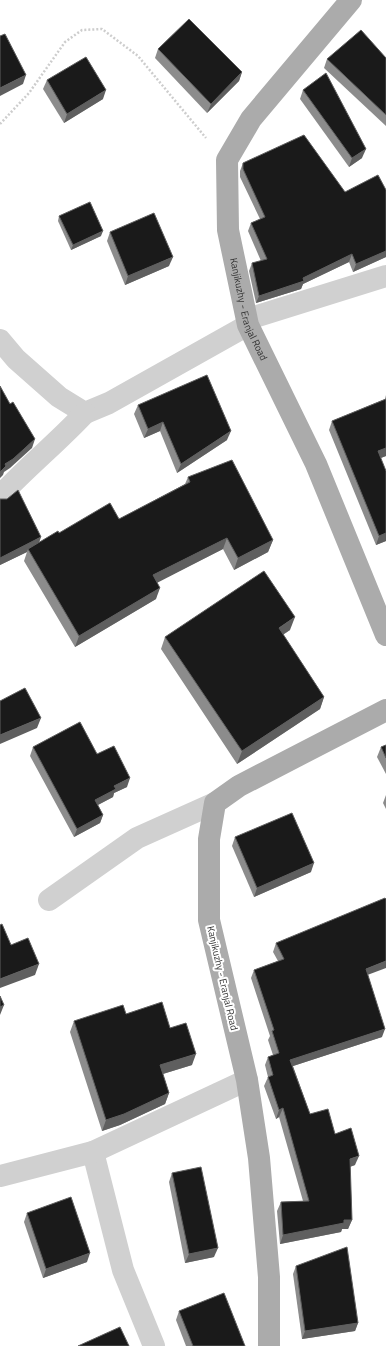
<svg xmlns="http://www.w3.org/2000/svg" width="386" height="1346" font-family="'Titillium Web',sans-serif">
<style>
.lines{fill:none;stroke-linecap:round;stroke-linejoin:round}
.path{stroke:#cdcdcd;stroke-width:2.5;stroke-dasharray:2 2;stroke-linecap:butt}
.minor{stroke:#d0d0d0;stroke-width:22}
.major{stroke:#ababab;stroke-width:22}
.wall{fill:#8c8c8c}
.shaded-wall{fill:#5f5f5f}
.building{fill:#1a1a1a;stroke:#5f5f5f}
.labels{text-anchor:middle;stroke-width:4;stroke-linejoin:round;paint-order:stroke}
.street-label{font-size:10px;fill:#333;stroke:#fff}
</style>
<rect width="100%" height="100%" fill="#fff"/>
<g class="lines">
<path class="path" d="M0 124 29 93 65 42 82 30 102 29 138 56 206 138"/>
<g class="minor">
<path d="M248 319 386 276"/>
<path d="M0 340 16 359 59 397 85 413 109 403 248 325"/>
<path d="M0 496C27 467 58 442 85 413"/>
<path d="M49 900 137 838 215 803"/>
<path d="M93 1152 123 1270 154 1346"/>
<path d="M0 1176 93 1152 247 1080"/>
</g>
<g class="major">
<path id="s1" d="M351 0 251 119 227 160 228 230 248 325 316 464 386 635"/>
<path d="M269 1346V1277L259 1158 247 1080 209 920V839L215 803 239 786 386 710"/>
</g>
</g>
<g class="wall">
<path d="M158 49 242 72 239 81 207 113 155 58Z"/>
<path d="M386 58V126L324 68 327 59Z"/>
<path d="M47 80 103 99 64 123 43 89Z"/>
<path d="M303 90 362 158 349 167 300 99Z"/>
<path d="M243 163 345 192 386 190V257L353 272 349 262 303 284 301 289 256 303 249 271 252 263 261 261 248 231 251 223 260 219 240 177V171Z"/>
<path d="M59 216 101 236 71 250 58 221Z"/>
<path d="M110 232 169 266 125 285 107 241Z"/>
<path d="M386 395V456L381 458 386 541 376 545 329 430 332 421 385 399Z"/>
<path d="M138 405 227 440 177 473 160 431 144 438 134 414Z"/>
<path d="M188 477 273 540 268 552 234 570 223 549 157 582 156 599 75 647 24 561 27 552 0 565V499L39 543 59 533 119 519 185 484Z"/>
<path d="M290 630 283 635 324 697 320 709 237 764 161 649 165 637Z"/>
<path d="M386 745V774L377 757 381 747Z"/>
<path d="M33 747 97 754 127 787 114 793 113 797 98 805 103 815 100 823 74 837 30 756Z"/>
<path d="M386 795V809L383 803Z"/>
<path d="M235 837 311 872 254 897 232 846Z"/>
<path d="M276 943 368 975 382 1037 293 1066 310 1114 335 1134 355 1165 350 1167 352 1220 348 1229H342L341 1232 280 1244 277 1211 281 1202 303 1201 279 1117 276 1119 264 1086 268 1077 265 1065 268 1057 273 1055 268 1040 270 1036 251 978 254 970 278 961 273 952Z"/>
<path d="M126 1014 170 1028 192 1065 163 1074 169 1093 165 1104 120 1125 102 1131 70 1032 74 1021Z"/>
<path d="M172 1173 214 1257 185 1263 169 1182Z"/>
<path d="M27 1213 87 1262 43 1278 24 1222Z"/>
<path d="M296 1266 358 1323 355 1331 302 1339 293 1274Z"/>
<path d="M179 1311 245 1346H186L176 1320Z"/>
</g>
<g class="shaded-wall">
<path d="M242 72 239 81 207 113 211 104Z"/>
<path d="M26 75 23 84 0 96V88Z"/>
<path d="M106 90 103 99 64 123 67 114Z"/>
<path d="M366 149 362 158 349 167 352 158Z"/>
<path d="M103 231 101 236 71 250 73 245Z"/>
<path d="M386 251V257L353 272 356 264Z"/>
<path d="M352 254 349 262 303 284 301 289 256 303 259 296 303 278Z"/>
<path d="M173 257 169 266 125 285 128 276Z"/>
<path d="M163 422 160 431 144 438 148 429Z"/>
<path d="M231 431 227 440 177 473 181 464Z"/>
<path d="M35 439 32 448 10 468 4 472 3 475 0 478V472L5 464Z"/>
<path d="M386 448V456L375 460 378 451Z"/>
<path d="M386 533V541L376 545 379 536Z"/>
<path d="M41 537 38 546 28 549 27 552 0 565V558Z"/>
<path d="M227 538 223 549 149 587 153 575Z"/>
<path d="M273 540 268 552 234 570 238 558Z"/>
<path d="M160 588 156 599 75 647 79 636Z"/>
<path d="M295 617 290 630 274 640 279 628Z"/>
<path d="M324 697 320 709 237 764 242 751Z"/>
<path d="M41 718 37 728 0 744V735Z"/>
<path d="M130 778 127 787 114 793 113 797 92 808 95 800 114 786Z"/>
<path d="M103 815 100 823 74 837 77 829Z"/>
<path d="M314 863 311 872 254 897 257 888Z"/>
<path d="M386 961V968L362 977 366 969Z"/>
<path d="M39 964 35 975 0 988V979Z"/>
<path d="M4 1005 0 1015V1007Z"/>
<path d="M385 1029 382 1037 287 1068 290 1060Z"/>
<path d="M196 1054 192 1065 156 1076 160 1065Z"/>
<path d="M169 1093 165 1104 120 1125 102 1131 106 1120Z"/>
<path d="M283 1108 279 1117 276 1119 279 1110Z"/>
<path d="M359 1156 355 1165 346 1168 350 1159Z"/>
<path d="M344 1220H352L348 1229H342L341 1232 280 1244 283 1235Z"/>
<path d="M218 1248 214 1257 185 1263 189 1254Z"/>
<path d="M90 1253 87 1262 43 1278 46 1269Z"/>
<path d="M358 1323 355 1331 302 1339 305 1331Z"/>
</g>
<g class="building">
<path d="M189 19 242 72 211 104 158 49Z"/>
<path d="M361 30 386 58V115L327 59Z"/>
<path d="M5 34 26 75 0 88V36Z"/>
<path d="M86 57 106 90 67 114 47 80Z"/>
<path d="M326 73 366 149 352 158 303 90Z"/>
<path d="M304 135 345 192 378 175 386 190V251L356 264 352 254 303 278 304 281 259 296 252 263 267 259 251 223 265 217 243 169V163Z"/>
<path d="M90 202 103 231 73 245 59 216Z"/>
<path d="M154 213 173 257 128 276 110 232Z"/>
<path d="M207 375 231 431 181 464 163 422 148 429 138 405Z"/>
<path d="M0 386 10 404 13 402 35 439 13 459 5 464 6 466 0 472Z"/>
<path d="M386 399V448L378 451 386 471V533L379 536 332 421Z"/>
<path d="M232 460 273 540 238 558 227 538 153 575 160 588 79 636 28 549 58 531 59 533 110 503 119 519 190 482 188 477Z"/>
<path d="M18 490 41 537 0 558V499H7Z"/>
<path d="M264 571 295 617 279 628 324 697 242 751 165 637Z"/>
<path d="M25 688 41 718 0 735V701Z"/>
<path d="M80 722 97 754 114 746 130 778 114 786 116 789 95 800 103 815 77 829 33 747Z"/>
<path d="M386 745V758L381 747Z"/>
<path d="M292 813 314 863 257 888 235 837Z"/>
<path d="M385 898 386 899V961L366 969 385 1029 290 1060 310 1114 328 1109 335 1134 351 1128 359 1156 350 1159 352 1220H344V1223L283 1235 281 1202 309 1201 283 1108 279 1110 268 1077 273 1075 268 1057 279 1053 272 1031 274 1030 254 970 284 959 276 943Z"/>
<path d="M2 924 11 945 28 938 39 964 0 979V925Z"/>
<path d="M0 996 4 1005 0 1007Z"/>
<path d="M162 1002 170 1028 186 1023 196 1054 160 1065 169 1093 124 1114 106 1120 74 1021 123 1005 126 1014Z"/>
<path d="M201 1167 218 1248 189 1254 172 1173Z"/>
<path d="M71 1197 90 1253 46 1269 27 1213Z"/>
<path d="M347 1247 358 1323 305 1331 296 1266Z"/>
<path d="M224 1293 245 1346H193L179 1311Z"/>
<path d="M120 1327 129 1346H78Z"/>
</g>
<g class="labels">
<g class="street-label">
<text dy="4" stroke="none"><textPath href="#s1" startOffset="355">Kanjikuzhy - Eranjal Road</textPath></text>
<text transform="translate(223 978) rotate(77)" y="4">Kanjikuzhy - Eranjal Road</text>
</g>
</g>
</svg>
